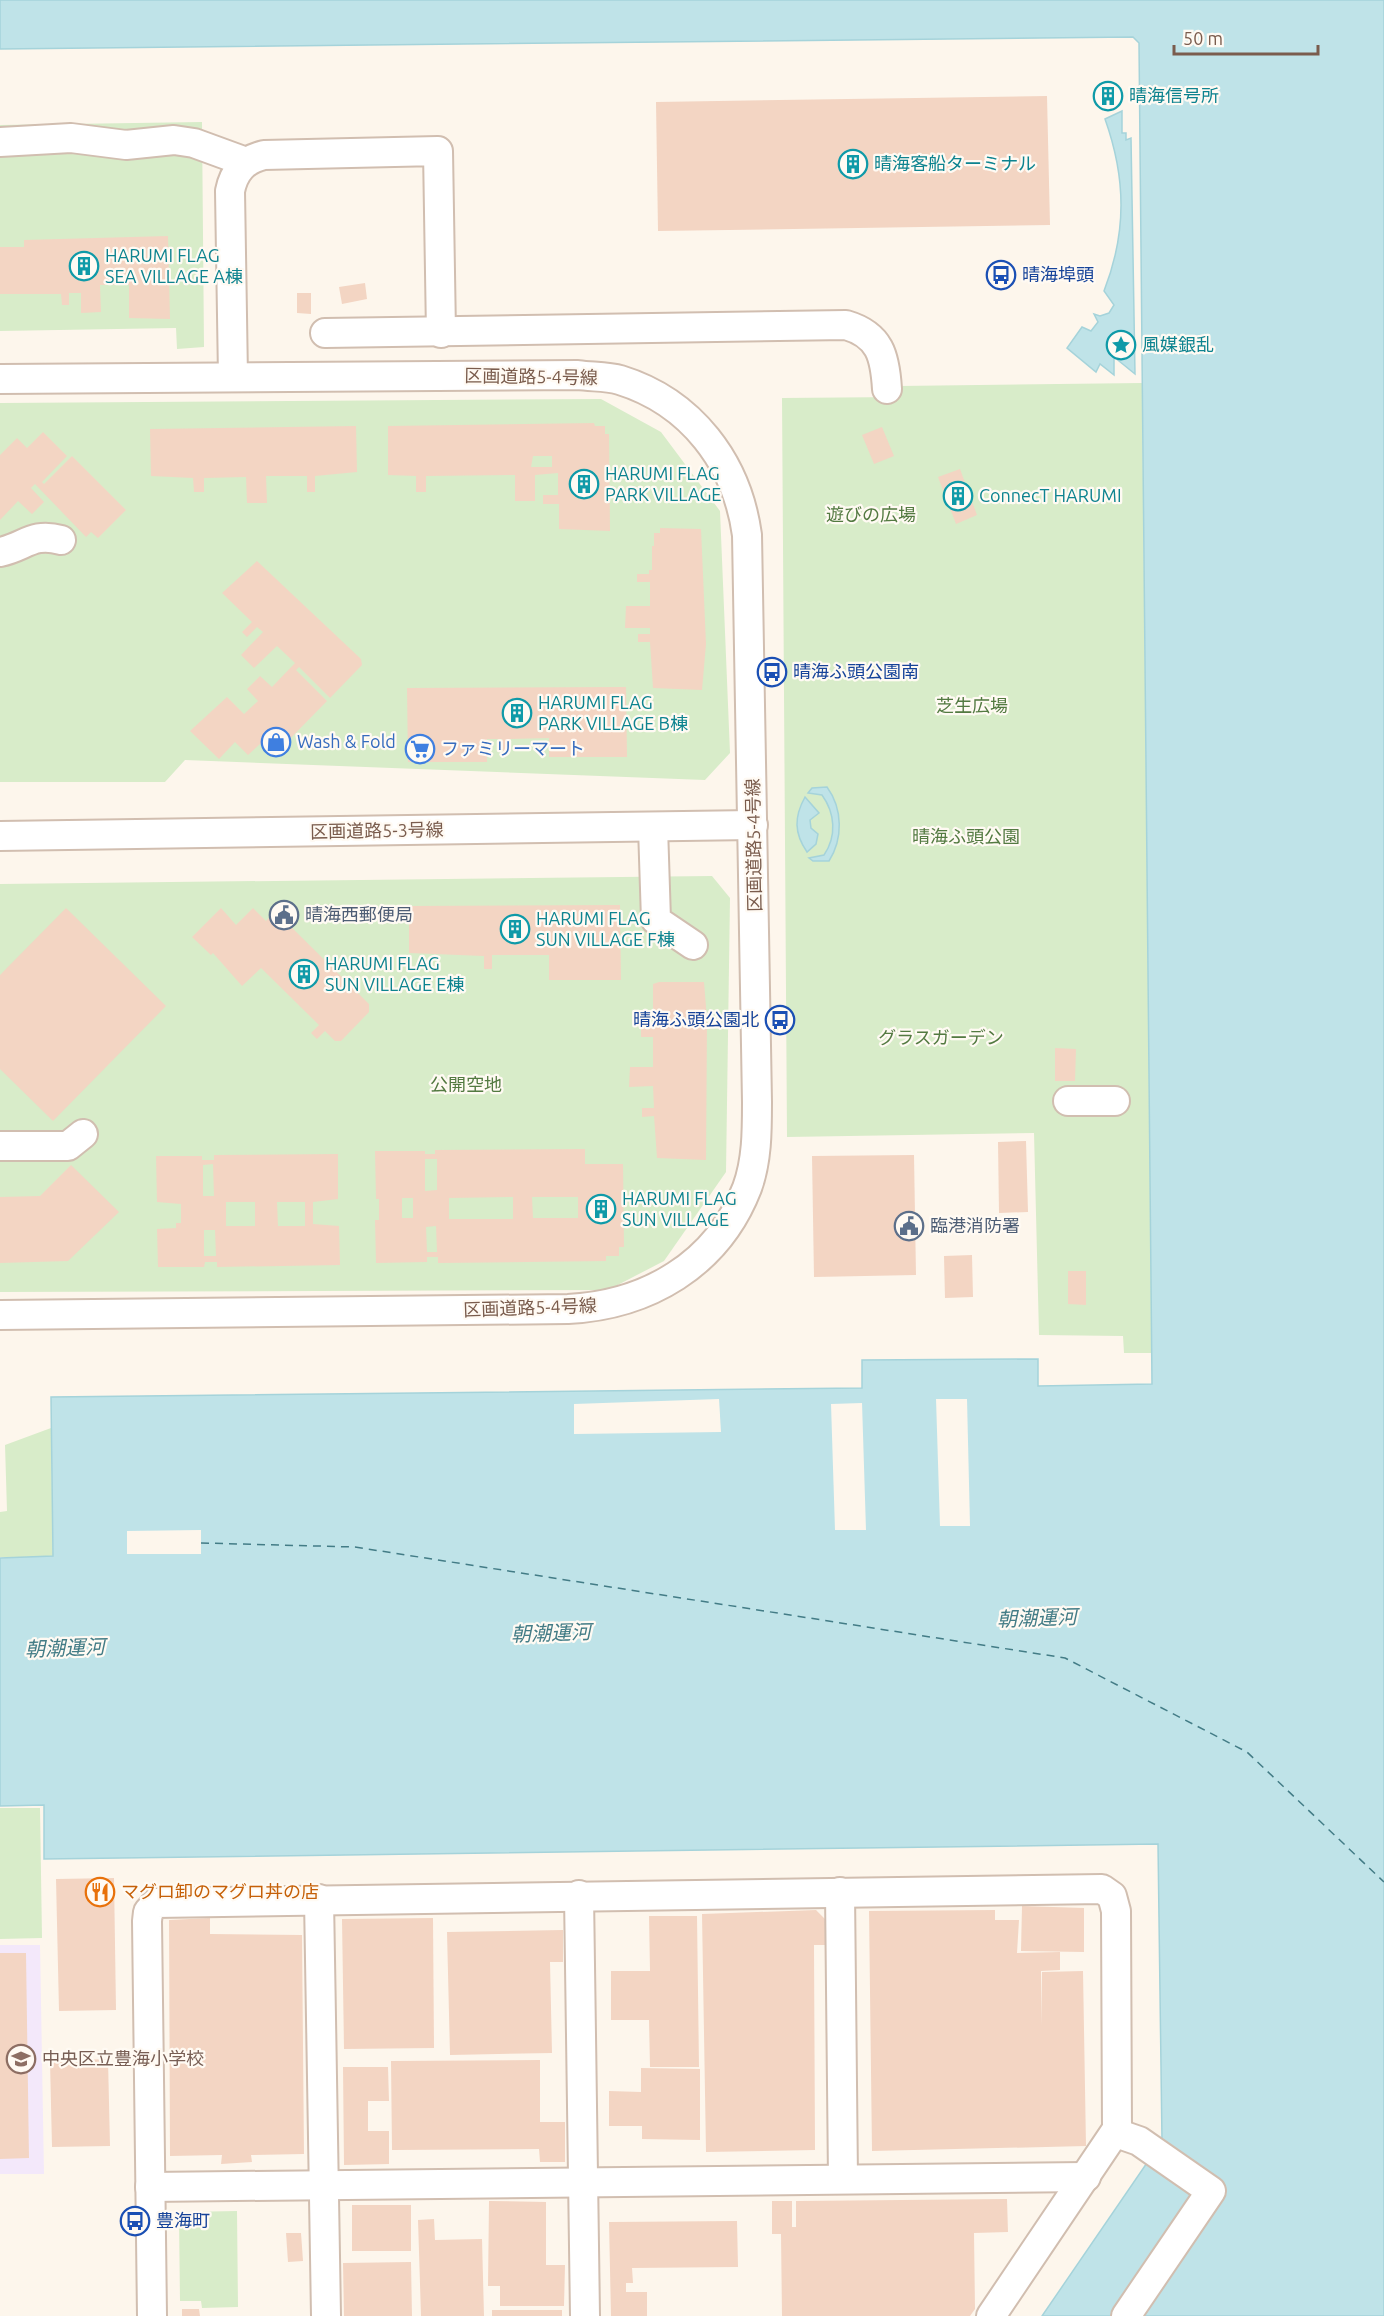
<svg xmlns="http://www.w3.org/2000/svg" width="1384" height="2316" font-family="Ubuntu,'Noto Sans JP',sans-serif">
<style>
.education{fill:#f3e8fa}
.green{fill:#d8ecc9}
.water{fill:#bfe3e8;stroke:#a5d3da;stroke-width:1.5}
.pier{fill:#fdf6ec}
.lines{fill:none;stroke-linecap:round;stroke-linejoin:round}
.ferry{stroke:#437c86;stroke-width:1.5;stroke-dasharray:8 6;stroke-linecap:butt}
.building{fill:#f3d5c3;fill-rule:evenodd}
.minor-casing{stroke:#d1beb0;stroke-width:32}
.minor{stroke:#fff;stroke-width:28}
.labels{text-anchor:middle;stroke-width:4.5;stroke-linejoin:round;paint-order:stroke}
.culture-label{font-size:18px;fill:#0d838f;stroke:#fffaf3;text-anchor:start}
.transit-label{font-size:18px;fill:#164399;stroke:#fffaf3;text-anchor:start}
.street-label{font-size:18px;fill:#7a5c4d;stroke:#fffaf3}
.park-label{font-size:18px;fill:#537a41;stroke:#fffaf3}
.shop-label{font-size:18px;fill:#366cbe;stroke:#fffaf3;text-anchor:start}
.service-label{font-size:18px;fill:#4e5e75;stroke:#fffaf3;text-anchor:start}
.food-label{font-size:18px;fill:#c56008;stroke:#fffaf3;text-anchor:start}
.education-label{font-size:18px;fill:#785e54;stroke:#fffaf3;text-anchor:start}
.water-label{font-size:20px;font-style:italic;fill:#437c86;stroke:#fffaf3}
</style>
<rect width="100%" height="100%" fill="#fdf6ec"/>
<path class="education" d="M0 1945H40L44 2174H0Z"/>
<g class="green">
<path d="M202 122 204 347 177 349 176 328 0 331V125Z"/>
<path d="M1142 383 1152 1353H1124L1123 1336 1039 1335 1034 1133 787 1137 782 398 899 397V386Z"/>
<path d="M601 399 661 432 720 511 730 753 705 780 185 760 165 782H0V403Z"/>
<path d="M712 876 730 898 726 1172 664 1261 608 1290 0 1292V884Z"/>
<path d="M51 1428 53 1557H0V1512L7 1511 5 1445Z"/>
<path d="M0 1808H40L42 1938 0 1939Z"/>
<path d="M237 2211 238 2307 202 2308 201 2301H180L179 2218 183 2212Z"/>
</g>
<g class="water">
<path d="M0 0H1384V2316H1042L1162 2141 1158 1844 44 1859V1805L0 1806V1558L53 1556 51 1397 862 1388V1360L1038 1359V1386L1152 1384 1139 43 1133 37 0 49Z"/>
<path d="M1122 111V133H1126V140L1131 138 1135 374 1114 357V375L1100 364 1096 372 1067 348 1082 327 1091 331 1098 322 1094 314 1100 316 1109 313 1114 305 1104 291C1127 232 1126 178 1105 119Z"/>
<path d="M827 787C843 809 843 839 829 861H813L809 858 824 855C837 836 835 813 822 795L808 793 812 788Z"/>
<path d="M805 797 819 813 810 820 811 828 818 834 816 844 807 852C794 833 794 817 805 797Z"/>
</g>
<g class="pier">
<path d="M719 1399 721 1432 574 1434V1404Z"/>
<path d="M936 1399H967L970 1526H940Z"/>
<path d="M862 1403 866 1530H835L831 1404Z"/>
<path d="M201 1530V1554H127V1531Z"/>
</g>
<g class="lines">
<path class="ferry" d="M201 1543 355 1547 1065 1658 1247 1752 1384 1882"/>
</g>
<g class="building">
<circle cx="1109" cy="95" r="7"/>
<path d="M1047 96 1050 225 658 231 656 102Z"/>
<path d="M168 236 170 319 129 318V285H100L101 312 81 313V293H69V305H62L61 294H0V247H24V240Z"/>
<path d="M365 283 367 299 342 304 339 287Z"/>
<path d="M297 293H311V314L297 313Z"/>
<path d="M594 423 595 426H605V434H609L610 531 559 529V504H543V495H558V473L535 475V501H515V475L426 476V492H416V476L388 475V426ZM533 456H552V467H531Z"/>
<path d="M356 426 357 472 315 476V492H307V476H266L267 503H247L246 477 204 478V492H194L193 478 151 476 150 429Z"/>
<path d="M882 427 894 456 874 464 862 435Z"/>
<path d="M43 432 67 456 42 482 44 484 72 456 126 510 98 538 91 532 86 537 35 484 31 488 44 502 32 514 18 501 0 520V455L17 438 27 448Z"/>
<path d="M960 469 977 515 956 524 938 477Z"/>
<path d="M660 528 701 529 706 644 702 690 653 688 650 642H638V634H650V628H625L626 606H650V582H637V574H649V570H652V546H654V533H660Z"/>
<path d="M257 561 361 659 362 665 330 698 299 667 296 670 327 701 273 756 260 744 248 755 235 742 219 759 190 731 227 697 244 714 258 701 247 689 260 676 272 687 295 663 277 646 254 668 241 655 263 632 257 627 247 637 242 632 252 622 222 593Z"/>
<path d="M626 687 627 757H549V738L510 739V753H503L502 739H487V762H408L407 688Z"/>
<path d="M620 905 621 980H549V955H492V969H484V956L409 953V906Z"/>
<path d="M66 908 166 1006 53 1121 0 1069V975Z"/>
<path d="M221 908 236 925 253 908 266 921 275 911 369 1004V1012L341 1041H335L325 1031 317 1039 311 1033 319 1025 261 968 242 986 213 953 211 955 192 937Z"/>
<path d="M659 982H704L707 1019 706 1160 657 1158 654 1116 642 1117V1108H654L653 1086 629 1087 630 1067H653V1037H641V1028H653V984Z"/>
<path d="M1055 1048 1076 1049 1075 1081H1055Z"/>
<path d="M1026 1141 1028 1212 999 1213 998 1142Z"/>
<path d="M585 1149V1164H623L624 1247H619V1256H606V1261L438 1263V1257H427V1262L376 1263 375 1220H379V1199H376L375 1151H425V1154H435V1150ZM425 1159H437V1190L425 1191ZM513 1197V1219H449V1198ZM532 1197H578V1218H533ZM402 1198H413V1218H402ZM436 1226 437 1252H427L426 1227Z"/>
<path d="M338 1154V1199L313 1202V1224L339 1226 340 1265 217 1267V1262H205L204 1267H158L157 1229 176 1228V1223H181V1204L157 1202 156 1156H202V1160H214V1155ZM213 1164 214 1196H203V1165ZM226 1202H255V1226H226ZM277 1202H305V1226H278ZM204 1230H215L216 1256H204Z"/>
<path d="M914 1155 916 1275 814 1277 812 1156Z"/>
<path d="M71 1165 119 1212 68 1261 0 1263V1197L40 1196Z"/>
<path d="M972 1255 973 1297 945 1298 944 1256Z"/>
<path d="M1068 1271H1086V1305L1068 1304Z"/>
<path d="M114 1878 116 2010 59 2011 56 1879Z"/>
<path d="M1022 1906 1084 1908V1952L1021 1951Z"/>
<path d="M816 1910 827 1921 826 1945H814L815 2150 706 2152 702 1914Z"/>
<path d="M995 1910V1920H1019L1017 1953 1060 1952V1970L1041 1971V2026L1042 1972 1083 1971 1086 2146 872 2151 869 1911Z"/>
<path d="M649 1916H697L699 2067H650L649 2020H611V1971H650Z"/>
<path d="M210 1918V1934L302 1935 304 2154 251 2155 252 2162 221 2164 222 2155 170 2156 169 1920Z"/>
<path d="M433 1918 434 2048 344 2049 342 1919Z"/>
<path d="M563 1930V1962H550L552 2053 450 2055 447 1932Z"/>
<path d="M0 1953H26L29 2158 0 2159Z"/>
<path d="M108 2059 110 2146 52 2147 50 2061Z"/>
<path d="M540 2060V2122H565V2162H540L539 2149 392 2150 391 2061Z"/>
<path d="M343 2067H388L389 2101H368V2131H389V2164L344 2165Z"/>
<path d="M641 2068 700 2069V2140L642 2139V2126H609V2091L641 2092Z"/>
<path d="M1007 2199 1008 2232 974 2233 975 2309 970 2316H782L781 2234H772V2201H792V2227H796V2201Z"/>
<path d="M489 2201 546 2202V2265H565L564 2306H500V2286H488Z"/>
<rect x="352" y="2205" width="59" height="46"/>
<path d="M434 2219 435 2240 482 2239 484 2316H421L418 2220Z"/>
<path d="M737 2221 738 2267 632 2268 633 2283H626V2292H647V2316H611L609 2222Z"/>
<path d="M286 2233H301L303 2261 288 2262Z"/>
<path d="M411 2262 412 2316H344L343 2263Z"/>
<path d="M182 2309H199L200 2316H182Z"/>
<rect x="492" y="2310" width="70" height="6"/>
</g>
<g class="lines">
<g class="minor-casing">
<g id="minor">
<path d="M0 142 71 138 126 145 174 140 194 143 246 162"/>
<path d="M325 333 846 325C880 335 885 356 887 389"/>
<path d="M233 377 230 191C234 171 244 160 264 155L438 151 441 333"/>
<path d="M0 379 578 375C592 377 607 376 620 380 691 402 737 462 747 535L757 1102C757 1131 757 1161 747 1188 717 1265 647 1305 568 1309L0 1315"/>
<path d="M0 552C25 547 32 532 61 540"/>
<path d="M653 827 656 920 693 945"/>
<path d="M0 836 753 825"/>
<path d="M1068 1101H1115"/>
<path d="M0 1146H68L83 1134"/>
<path d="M840 1892 843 2179"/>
<path d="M579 1895 585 2316"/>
<path d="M319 1899 326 2316"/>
<path d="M1116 2133 1139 2141 1211 2191 1126 2316"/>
<path d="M150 2187 1086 2177"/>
<path d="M152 2316 147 1921 148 1912 156 1903 1102 1889 1112 1896 1116 1911 1117 2129 991 2316"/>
</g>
</g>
<use href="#minor" class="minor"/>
</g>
<defs>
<g id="building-ring" transform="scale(1.5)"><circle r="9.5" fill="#fffaf3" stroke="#0f9aa8" stroke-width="1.5"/><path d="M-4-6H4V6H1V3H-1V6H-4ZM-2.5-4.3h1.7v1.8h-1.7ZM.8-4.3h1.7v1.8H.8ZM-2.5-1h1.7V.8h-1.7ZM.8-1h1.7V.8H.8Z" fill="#0f9aa8"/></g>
<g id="bus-ring" transform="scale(1.5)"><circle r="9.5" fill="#fffaf3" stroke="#1a4fb4" stroke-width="1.5"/><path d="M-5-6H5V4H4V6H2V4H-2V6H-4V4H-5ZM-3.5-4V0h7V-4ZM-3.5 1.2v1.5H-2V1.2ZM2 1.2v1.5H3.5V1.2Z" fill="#1a4fb4"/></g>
<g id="sight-ring" transform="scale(1.5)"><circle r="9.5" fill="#fffaf3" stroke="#0f9aa8" stroke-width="1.5"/><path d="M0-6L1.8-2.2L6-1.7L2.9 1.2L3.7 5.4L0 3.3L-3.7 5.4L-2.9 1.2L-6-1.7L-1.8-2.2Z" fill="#0f9aa8"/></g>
<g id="shop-ring" transform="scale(1.5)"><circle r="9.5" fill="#fffaf3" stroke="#3f7fe0" stroke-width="1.5"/><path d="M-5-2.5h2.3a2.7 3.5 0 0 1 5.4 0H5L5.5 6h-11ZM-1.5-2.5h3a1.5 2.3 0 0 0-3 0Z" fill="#3f7fe0"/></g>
<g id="supermarket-ring" transform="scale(1.5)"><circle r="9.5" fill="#fffaf3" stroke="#3f7fe0" stroke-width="1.5"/><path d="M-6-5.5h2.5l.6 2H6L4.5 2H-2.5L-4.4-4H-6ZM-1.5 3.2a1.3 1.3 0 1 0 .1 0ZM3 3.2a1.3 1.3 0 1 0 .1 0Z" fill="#3f7fe0"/></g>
<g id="civic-ring" transform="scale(1.5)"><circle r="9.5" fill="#fffaf3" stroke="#5c6f8a" stroke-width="1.5"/><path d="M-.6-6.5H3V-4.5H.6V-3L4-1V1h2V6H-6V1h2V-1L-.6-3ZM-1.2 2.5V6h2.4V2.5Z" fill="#5c6f8a"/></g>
<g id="restaurant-ring" transform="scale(1.5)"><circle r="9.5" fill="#fffaf3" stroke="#e8710a" stroke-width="1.5"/><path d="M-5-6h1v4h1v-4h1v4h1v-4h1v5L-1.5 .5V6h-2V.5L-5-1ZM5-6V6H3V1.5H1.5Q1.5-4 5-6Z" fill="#e8710a"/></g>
<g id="school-ring" transform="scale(1.5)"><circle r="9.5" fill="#fffaf3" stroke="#8d6e63" stroke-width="1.5"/><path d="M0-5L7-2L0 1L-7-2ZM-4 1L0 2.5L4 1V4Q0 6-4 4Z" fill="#8d6e63"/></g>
</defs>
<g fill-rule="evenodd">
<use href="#building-ring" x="1108" y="96"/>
<use href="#building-ring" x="853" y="164"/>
<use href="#building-ring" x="84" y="266"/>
<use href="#bus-ring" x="1001" y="275"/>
<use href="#sight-ring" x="1121" y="345"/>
<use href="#building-ring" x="584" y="484"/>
<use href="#building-ring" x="958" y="496"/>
<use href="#bus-ring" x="772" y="672"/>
<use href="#building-ring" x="517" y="713"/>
<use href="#shop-ring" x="276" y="742"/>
<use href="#supermarket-ring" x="420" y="749"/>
<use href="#civic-ring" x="284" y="915"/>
<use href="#building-ring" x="515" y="929"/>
<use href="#building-ring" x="304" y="974"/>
<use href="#bus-ring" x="780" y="1020"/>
<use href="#building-ring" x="601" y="1209"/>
<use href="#civic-ring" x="909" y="1226"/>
<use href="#restaurant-ring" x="100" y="1892"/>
<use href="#school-ring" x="21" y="2059"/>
<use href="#bus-ring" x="135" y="2221"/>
</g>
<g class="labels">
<g class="culture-label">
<text x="1129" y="102">晴海信号所</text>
<text x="874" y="170">晴海客船ターミナル</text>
<text x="105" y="262">HARUMI FLAG<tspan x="105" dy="21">SEA VILLAGE A棟</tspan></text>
<text x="1142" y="351">風媒銀乱</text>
<text x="605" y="480">HARUMI FLAG<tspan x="605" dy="21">PARK VILLAGE</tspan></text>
<text x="979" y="502">ConnecT HARUMI</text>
<text x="538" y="709">HARUMI FLAG<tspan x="538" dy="21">PARK VILLAGE B棟</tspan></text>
<text x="536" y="925">HARUMI FLAG<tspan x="536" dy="21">SUN VILLAGE F棟</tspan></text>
<text x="325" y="970">HARUMI FLAG<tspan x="325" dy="21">SUN VILLAGE E棟</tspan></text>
<text x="622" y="1205">HARUMI FLAG<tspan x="622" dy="21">SUN VILLAGE</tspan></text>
</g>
<g class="transit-label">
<text x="1022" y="281">晴海埠頭</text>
<text x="793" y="678">晴海ふ頭公園南</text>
<text x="759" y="1026" text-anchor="end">晴海ふ頭公園北</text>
<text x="156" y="2227">豊海町</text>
</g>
<g class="street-label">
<text transform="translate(531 377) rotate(1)" y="6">区画道路5-4号線</text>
<text transform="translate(377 831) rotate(-1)" y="6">区画道路5-3号線</text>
<text transform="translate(754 845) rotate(-91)" y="6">区画道路5-4号線</text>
<text transform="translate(530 1308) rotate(-2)" y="6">区画道路5-4号線</text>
</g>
<g class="park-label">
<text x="871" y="521">遊びの広場</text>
<text x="972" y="712">芝生広場</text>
<text x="966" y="843">晴海ふ頭公園</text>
<text x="941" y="1044">グラスガーデン</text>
<text x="466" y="1091">公開空地</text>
</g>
<g class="shop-label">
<text x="297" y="748">Wash &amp; Fold</text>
<text x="441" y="755">ファミリーマート</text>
</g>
<g class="service-label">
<text x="305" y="921">晴海西郵便局</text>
<text x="930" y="1232">臨港消防署</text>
</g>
<g class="food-label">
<text x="121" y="1898">マグロ卸のマグロ丼の店</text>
</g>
<g class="education-label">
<text x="42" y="2065">中央区立豊海小学校</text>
</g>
<g class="water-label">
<text transform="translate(1037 1618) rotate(-2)" y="7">朝潮運河</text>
<text transform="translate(551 1633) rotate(-2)" y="7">朝潮運河</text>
<text transform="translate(65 1648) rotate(-2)" y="7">朝潮運河</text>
</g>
</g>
<path d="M1174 45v9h144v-9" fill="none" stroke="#7a5c4d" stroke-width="3"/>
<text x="1183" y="45" font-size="18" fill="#7a5c4d" stroke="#fffaf3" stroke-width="4.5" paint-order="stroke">50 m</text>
</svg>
